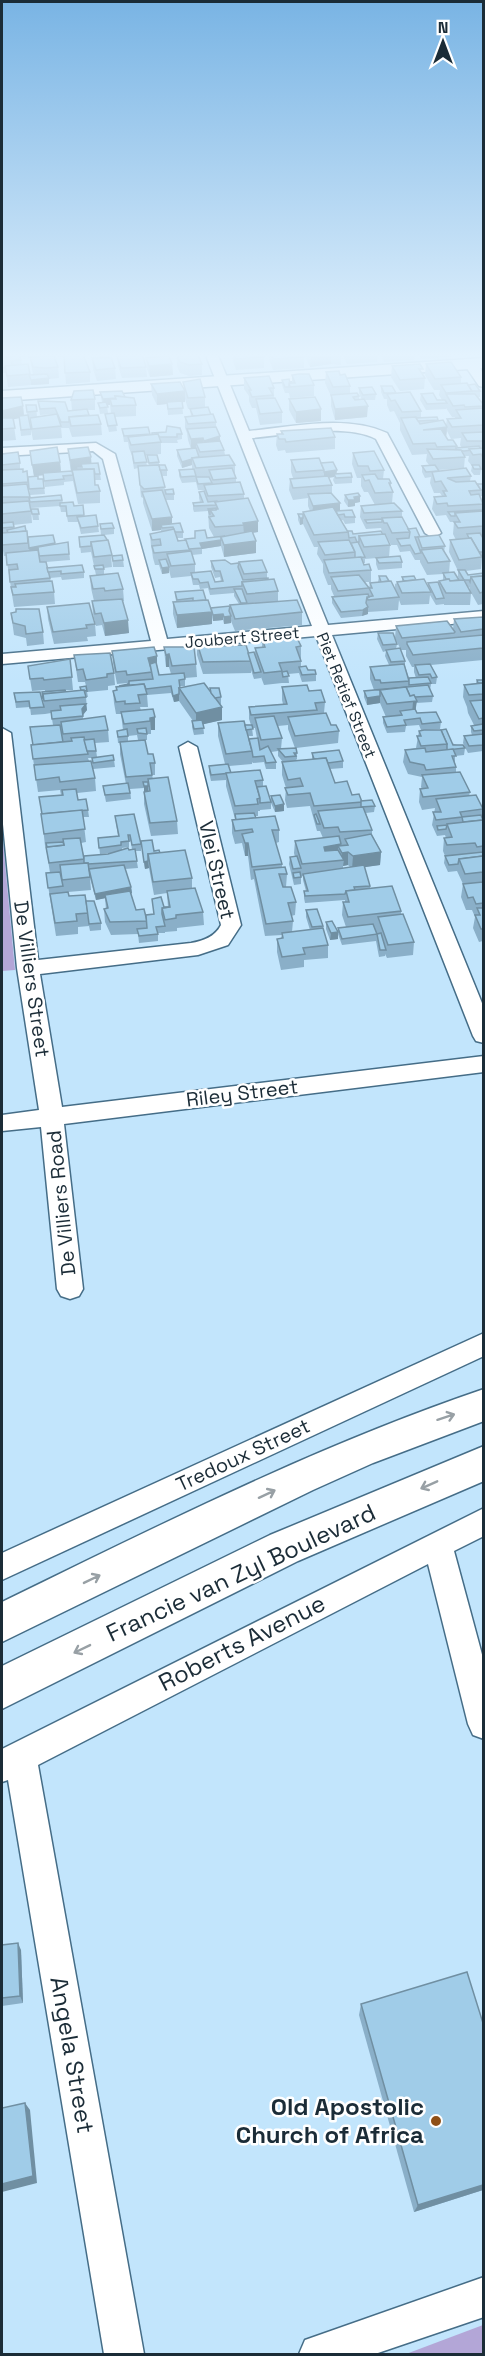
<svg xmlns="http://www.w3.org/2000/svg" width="485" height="2356" font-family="'Space Grotesk',sans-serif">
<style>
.green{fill:#b3a6d7}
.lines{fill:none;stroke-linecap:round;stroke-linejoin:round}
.street-casing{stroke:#456d87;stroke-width:3}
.secondary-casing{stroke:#456d87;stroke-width:3}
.street{fill:#fff;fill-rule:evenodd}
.secondary{fill:#fff;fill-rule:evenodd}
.wall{fill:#8aafc8;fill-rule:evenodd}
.shaded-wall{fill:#708fa2}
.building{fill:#a0cce8;stroke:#708fa2;stroke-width:1.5}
.oneway{stroke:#98a0a5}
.poi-dot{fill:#8f5017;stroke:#fff;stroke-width:2}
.labels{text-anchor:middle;stroke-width:5;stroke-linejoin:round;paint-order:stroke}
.far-street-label{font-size:16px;fill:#1b2c37;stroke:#fff}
.street-label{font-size:20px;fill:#1b2c37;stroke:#fff}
.near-street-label{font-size:24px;fill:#1b2c37;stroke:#fff}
.near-poi-label{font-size:24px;font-weight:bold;fill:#1b2c37;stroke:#fff;text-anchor:end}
</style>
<rect width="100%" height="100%" fill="#c2e5fc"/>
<g class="green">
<path d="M2 831 15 970 2 971Z"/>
<path d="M483 2325V2354H406Z"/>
</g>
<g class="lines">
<g class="street-casing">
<g id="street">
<path d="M205 353H217L249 431C292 427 346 414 387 433L441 533 433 538 425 533 376 439C345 423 287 435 252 438L328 625 484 611V621L332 635 484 1008V1043L476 1041 473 1036 316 636 2 664V654L151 641 103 459 93 451 2 456V448L96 443 115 454 167 639 312 626Z"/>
<path d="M470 360C482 363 484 376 484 387L479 386 464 364Z"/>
<path d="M2 728 11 733 38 960 191 943C203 941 215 937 221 925L179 747 188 742 197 747 241 925 228 945 198 955 40 974 62 1107 484 1056V1072L64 1124 83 1289 79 1296 70 1299 61 1296 57 1289 41 1127 2 1131V1115L39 1110 17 968 2 814Z"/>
<path d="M484 1333V1356L2 1580V1553Z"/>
<path d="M484 1508V1536L454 1551 484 1662V1739L473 1735 468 1724 428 1564 38 1765 144 2354H104L8 1780 2 1782V1749Z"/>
<path d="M484 2277V2317L375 2354H299L305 2340Z"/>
</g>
</g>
<g class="secondary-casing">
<g id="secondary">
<path d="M484 358V368L2 401V391Z"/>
<path d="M484 1389V1421L373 1463 313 1490 2 1642V1602C160 1525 316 1446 484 1389Z"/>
<path d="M484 1446V1481L298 1561 2 1709V1666L270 1535Z"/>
</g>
</g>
<use href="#street" class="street"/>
<use href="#secondary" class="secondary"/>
</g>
<g class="wall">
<path d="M2 353H25L26 358 20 357 22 364 30 375H33L30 357 58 367 59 378 49 379V384L31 385 30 382 31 385 8 387 6 373H2Z"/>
<path d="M57 353H77L90 372V382L66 384 64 357H58Z"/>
<path d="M98 353H112V354L98 355Z"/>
<path d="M171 353H191L202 364V375L189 376 180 373 177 366V355L172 356Z"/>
<path d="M233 353H263L264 357V368L236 370 233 361Z"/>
<path d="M269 353H303L304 357V368L273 370 269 359Z"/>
<path d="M306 353H341V365L331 364 310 367 305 356Z"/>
<path d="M342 353H378L377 362 347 364Z"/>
<path d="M380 353H415L414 360 384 362Z"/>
<path d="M418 353H452L451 357 421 359Z"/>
<path d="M117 356 146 367 147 377 122 378 118 366Z"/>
<path d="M92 358H109L115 368 116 379 97 381 93 369Z"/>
<path d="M146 358 172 364 173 375 150 377 147 369Z"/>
<path d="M426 364 461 377V383L468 385 480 391V397H478L483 404V472L479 466 481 469 480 475H474L471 471 472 466 468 461 469 456H465L464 468 438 470V471L471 476 470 481 477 484H483V496H480L483 502V558H482L481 569 466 571 468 575 483 573V604L478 605 469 589 470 588 467 586 471 593 470 605H444V604L436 605 430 595 429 604 401 605 399 600 398 610 368 612V614L362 616 341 618 332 603V597L334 596 331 589V585H328L323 572V564L317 554 318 547H314L303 524 300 525 298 520V514H303V512L310 511 308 506V498L293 500 289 490 290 479 293 478 291 472V460L321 463 337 470 336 474 352 477V483L335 484 333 480 334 477 329 478 332 485V493L340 510 355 517V523L345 524 343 520 341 521 348 531 353 534 383 535 381 528 366 529 360 517 361 506 375 505 368 492H364L361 486V478H357L352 464 353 453 384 470 383 479 391 483V487L393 492 392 503 402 511V517L408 529 420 537 445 546 444 552 450 561 449 573 460 580 458 577V571L449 552 450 540H456L453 534 454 522H450L446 515 436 516 432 509 434 497 442 496 440 493H434L430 483 431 477 425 478 422 472V466L429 465 426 461 427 454 412 455 400 430V423L394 411 390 412 387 405V399H384L381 392V386L396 393 421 411V418L438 421 446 425 447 419 455 418V417H452L446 408V409L426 410 420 400 421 394 437 400H442L439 395 440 390H434L425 375ZM447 431 451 439 461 438 460 445 462 448H456L457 446 448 440 446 437ZM385 535H386L391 545H397L400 552 410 551 415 560H420V562L427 575 443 574V580L439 581V585L428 583V586L416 580 402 577V581L397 582V583L395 584V589L389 581 379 576 378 582 370 583 369 588 365 582H371V570L363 563H365V559L389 557 390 545Z"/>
<path d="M392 366 425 378 424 389 400 391 391 377Z"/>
<path d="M326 372 340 375 350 386V393L359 396V400H362L359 393V388L376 394 375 400H365L367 417 335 420 331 406V396L325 383Z"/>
<path d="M292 375 314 385V396L290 398 289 393H285L282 385V380L292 383Z"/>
<path d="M244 378 274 388V398L282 412V423L260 425 256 408H252L249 401V396L244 389Z"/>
<path d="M183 382 205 397V408L216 422V428L224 450 225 455 235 465V475L236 478V483L244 494V499L258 532 252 533 256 553 224 557 221 546 202 549V554L192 555 195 564V573L215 582 221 581 220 577 215 578 211 567V561L231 564 239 563 267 572V578L278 591V601L302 612V625L235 631 231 621V623L224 624 223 620 213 621 212 617V624L177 628 173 614V602H176L175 592 206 600 211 609 239 604 234 596V593L210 595 208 588 200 589 199 585H193L191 576 171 578 169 570V573L162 574 159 565H155L153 558 152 551 151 546 150 534 161 532V530L152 531 143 503V498L141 497 138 468 134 469 132 456 129 448 128 442H124L122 429 150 435 182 434V439L177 440 178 443H161V454L145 455 147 466H149L147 455 159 462V465L167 470V476H162L165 490 174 494V500H166L165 496V499L172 524 183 532V538H177L178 541 214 537 209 528 208 511 194 512 193 509V503L200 502 199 498V492H204V490H198L196 482 182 483 179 476V470L192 469V465L182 468 177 456V450L191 449 188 440 187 433 185 428V417L191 416 190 409 195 408 188 409 185 399V402H182L183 414 168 415 167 404 157 405 152 395 151 384 184 388Z"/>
<path d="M100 392 125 397 136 405V416L115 417 117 431 109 432 105 414 111 413 110 405H107L108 413 100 414 98 403 102 402Z"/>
<path d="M2 398 23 406 24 415H27L26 405H36L37 417H28L31 428 30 418 55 414 40 415 38 401 68 411 72 410 71 400 95 399V410H88L89 416 101 424 102 435 72 437 69 428H61V427L62 438 33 440 31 430V435L21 436 19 418 13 419 16 440 2 441Z"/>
<path d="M289 399 321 421 296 423 289 410Z"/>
<path d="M281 431 335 437V449L286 453 285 450 278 451 276 445 277 434H281Z"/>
<path d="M68 449 91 457V463L100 474 101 480H95V485L100 491V503L78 504 73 481 64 482V485L45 487 43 475 34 476 30 451 60 462 61 471H71L69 460Z"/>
<path d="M2 454 20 463V469L23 472 28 482 30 498 61 495 63 503 74 506 83 505 84 516 98 526 99 532 81 534 78 522H68L66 512H61L60 506 31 508 32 523 13 525 14 529 28 540 55 544 68 542 70 560 46 562 47 568 84 572V578L62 580 61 577 50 578 54 592 55 604 14 607 6 556H4L2 545V523H3L2 511Z"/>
<path d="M28 477 38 479H43L45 494 30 495Z"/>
<path d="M345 495 360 502 355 503V506L348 507 344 501Z"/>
<path d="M38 509 39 520H33L32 514Z"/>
<path d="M100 524 114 528V534L104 535 110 544 112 567 104 568V574L123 589 124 601H123L129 633 105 636 102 625 96 626 93 614 92 601 105 600 94 601 91 588 90 576 96 575 91 552 81 553 79 537 101 535Z"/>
<path d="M112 556 123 560 124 567H113Z"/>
<path d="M376 558 402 562V568L378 570 376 564Z"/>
<path d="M47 607 95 624 96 636 87 637 88 641 54 644 48 619Z"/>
<path d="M11 613 43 632 44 644 27 646 26 638 14 635Z"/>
<path d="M483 617V660L431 665 437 677 436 684H431L430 690 433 696 432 702 416 703V710L417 713 441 722 440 729 421 730 419 725 406 726 405 732 387 733 383 723V717H386L380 703 367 705 364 697V691L374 690 370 679V667L389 665 385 656 386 651 383 652 377 639 378 633 397 644 396 649 405 661V666L409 678H416L414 672V667H412L406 656V650H401L395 638 396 626 453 629 454 619Z"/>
<path d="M262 639 301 646V667L316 674V681L302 682 299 673 288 674 289 683H282V682V683L264 685 261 677V678L254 679 251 670V673L203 674 197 655V643L216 646 248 653 255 656V648L262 647Z"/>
<path d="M164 647 196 664 197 677 185 678V686H180V688L210 692V688L221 697V704H219L222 707V720L203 724 204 734 194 735 192 727 193 721 179 701 174 702 171 693 147 695 148 707H140L141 711 155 717V730H151V734H147V740H145L148 754 155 763V775H152L153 779 177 821 178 834 151 836 144 804V788L130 789 131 799 106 802 103 786 126 784 120 754V743H118L117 731 123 730 121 714H116L114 703 113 691 117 690 116 687 127 684V683L117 684 113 663 112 651 157 665 159 675 171 674 169 667H166L165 659ZM137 735 138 740H143L128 741V736Z"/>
<path d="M74 655 114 673 115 685 108 686V690L87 692 88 697H86L87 710 83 715V719L108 730 109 742 95 743 97 757 114 760 115 767 93 769 92 758H88L95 778 96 791 77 793 78 800 88 810 89 817H83L86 842 81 843 84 856 108 854 111 853 100 854 98 838 118 836 115 816 141 844V851H135L138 868 125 869 131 887 132 893 131 894 136 910 146 915 154 914 152 899 164 907H168L167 893 154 895 149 868 145 869 142 847 160 853 192 878V889L203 912 204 925 177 928V931L165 932V930V933H158V941L139 943 138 934 111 935 105 922 104 909H106L105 898 96 900 90 878 91 890 68 892 69 896 86 903 101 923V930L90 931 89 926 78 927V934L56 936 46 873H50L46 847 47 846H45L43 827 42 814 61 795 60 790 38 792 31 745H33L53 725 51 713 45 714 44 707 45 714 31 715 30 707 16 708 14 693 44 707 43 698 45 690 32 691 28 666 70 659 73 690H65L66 692 80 690 86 686 85 682H78ZM131 841 132 850H122V848L129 847V842Z"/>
<path d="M477 680H483V751L468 753 463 743 464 736 472 735 471 732V726L474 725 468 713 467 707 463 697 464 685 476 683Z"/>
<path d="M282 687 309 691 325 702 324 713 331 725 339 731 338 743 296 748 297 753V759L295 761 312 760V753L343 761V768L330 769 335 783 361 801 375 806 374 812 366 813 372 830V834L381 852 380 865 364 867 370 886V888L401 911V914L414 942 413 955 387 958 385 954V956L379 957 376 941 342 945 338 934V928L346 927 342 915 343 902H345V900L305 903 304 898V891H306L303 880V876L301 877V874V884L294 885 289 864 290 857H295L294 853 295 841 323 838 320 831H317L310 806 287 808 285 800 286 788 282 775V762H283L278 756V751L271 752 276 762V769H266L264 762 253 763 252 762V764L229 766 231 773 263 780V786L271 801V796L284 811 275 812 271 803V809L260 810V811H258V816H255L256 818 279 830V842L276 843 282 864V867L287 874 286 887H282L296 902 295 915 291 916 293 921 292 932 310 930 306 917V910L323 926V928L328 945V958L304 960V967L281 970 277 952V939L281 938 282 935 265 936 254 879 251 880 248 856H245L242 843 235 844 232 833V820H235V819L226 786V780L211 781 209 772V766L225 764 218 736V723L251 725 249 719V707L283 704 282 700ZM288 725V729L295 748 281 749 282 738 278 726ZM252 728H255L257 738 249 739 248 736H253ZM348 865 350 867 343 868V866Z"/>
<path d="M419 731 465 748 464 755 455 756V763L456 767V772L470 792 469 796 483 809 482 817 483 820V941L479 942 473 928 475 917 472 910H466L461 897 463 884 457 871 448 872 444 863 445 856 443 851 444 838H446L445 835 437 836 432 825 435 808 422 810 419 802 420 789H422L421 787 422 777 408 774 403 762 405 750 416 748Z"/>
<path d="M326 922 338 932V939L330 940 326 929Z"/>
<path d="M2 1945 21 1950 23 2003 2 2006Z"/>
<path d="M361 2004 483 2190 414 2212 359 2015Z"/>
</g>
<g class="shaded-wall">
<path d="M28 353H49V354L28 358Z"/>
<path d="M57 353H77V355L58 357Z"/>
<path d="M328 353H331V364L310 367 311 356Z"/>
<path d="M172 364 173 375 150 377 149 366Z"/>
<path d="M49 378V384L31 385V380Z"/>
<path d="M185 391V402L157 405V394Z"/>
<path d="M115 398 110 399V405H104L103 399Z"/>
<path d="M23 406 24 417 2 422V411Z"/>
<path d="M368 406 367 417 335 420V409Z"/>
<path d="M321 409V421L296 423V412Z"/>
<path d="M447 427 446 438 423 430Z"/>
<path d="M220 436V448L205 452 204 441Z"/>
<path d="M203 438V449L196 443V450H191V439Z"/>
<path d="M91 457 92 469 71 471 70 460Z"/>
<path d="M192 459V465L182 468V462Z"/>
<path d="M60 462 61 474 34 476 32 465Z"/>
<path d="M337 470 336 476 334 474V477L324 478V472Z"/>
<path d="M360 496V502L355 503V506L348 507V500L354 497Z"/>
<path d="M340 503V515L312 517 313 506Z"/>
<path d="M172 517V527L161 525V530L152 531V519Z"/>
<path d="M300 518H303V524L300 525Z"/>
<path d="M258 521V532L244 534 243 523Z"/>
<path d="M221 540V546L202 549 200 543Z"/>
<path d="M222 540 256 541V553L224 557V546Z"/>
<path d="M55 543 56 549 30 554 29 548Z"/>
<path d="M169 567V573L162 574V568Z"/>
<path d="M368 607V614L362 616 363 610Z"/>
<path d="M212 612V624L177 628V615Z"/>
<path d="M223 614V620L213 621V615Z"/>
<path d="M231 616V623L224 624V617Z"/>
<path d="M128 620 129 633 105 636 104 623Z"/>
<path d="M169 654V667H166V655Z"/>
<path d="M157 656V668L151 670 148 658Z"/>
<path d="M179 694V701L174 702 173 696Z"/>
<path d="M380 696V703L367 705V698Z"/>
<path d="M417 701 415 713 412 714 413 702Z"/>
<path d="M86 704 87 710 82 716V709Z"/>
<path d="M222 707V720L196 726V713Z"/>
<path d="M155 717V730H151L150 718Z"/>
<path d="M144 786H148V792L144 793Z"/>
<path d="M284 804V811L275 812V806Z"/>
<rect x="245" y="843" width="3" height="13"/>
<path d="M341 844V852L338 846V857L323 860 324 847Z"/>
<path d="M348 852V865L343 866 344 860H341L342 853Z"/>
<path d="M381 852 380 865 352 869 353 856Z"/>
<path d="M148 861 149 868 145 869 144 862Z"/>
<path d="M131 887 132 893 96 900 95 894Z"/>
<path d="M338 932V939L330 940 331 933Z"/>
<path d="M18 1943 21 1950 23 2003 20 1996Z"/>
<path d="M25 2103 30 2110 37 2183 2 2192V2184Z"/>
<path d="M483 2185V2190L414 2212 418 2205Z"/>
</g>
<g class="building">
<path d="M2 353H6L7 358 13 356V353H19L21 360 11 361 12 366 2 368Z"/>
<path d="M197 353 202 364 189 365 180 362 177 355Z"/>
<path d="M234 353H263L264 357 236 359Z"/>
<path d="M271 353H303L304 357 273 359Z"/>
<path d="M309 353H328L311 356Z"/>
<path d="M83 354 90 372 65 373 64 355Z"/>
<path d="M142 354 146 367 121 368 117 356Z"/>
<path d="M108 355 109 358H101L100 356Z"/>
<path d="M54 356 58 367 46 368 33 367 30 357Z"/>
<path d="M169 356 172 364 149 366 146 358Z"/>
<path d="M92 358H111L115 368 96 370Z"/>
<path d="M451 362 461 377 435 379 426 364Z"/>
<path d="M28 364 30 374 7 376 5 366Z"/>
<path d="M420 364 423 369H419L425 378 400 380 392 366Z"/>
<path d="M339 371 340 375 345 374 350 386 333 387 326 372Z"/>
<path d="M47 374 49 378 31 380 29 375Z"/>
<path d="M299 374H309L314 385 290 387 289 383H295L292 375Z"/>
<path d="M269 376 274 388H269L273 395 252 397 249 390H251L244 378Z"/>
<path d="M200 379 205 397 188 398 183 382Z"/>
<path d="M289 379 290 383H289V387H285L282 380Z"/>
<path d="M180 382 185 391 157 394 151 384Z"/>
<path d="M467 383 472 391 446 393 441 385Z"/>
<path d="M475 384 480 391H472L468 385Z"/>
<path d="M381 386H392L396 393H384Z"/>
<path d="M372 387 376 394 363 395 359 388Z"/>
<path d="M93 390 95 399 71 400 74 391Z"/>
<path d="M122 391 125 397 115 396 116 398 103 399 100 392Z"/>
<path d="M410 392 421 411 402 412 395 400 391 401 387 394Z"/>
<path d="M357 393 359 396 353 397 355 400 364 399 368 406 335 409 331 395Z"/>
<path d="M433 393 437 400H445L447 403 427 404 421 394Z"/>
<path d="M446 394H475L483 404V406L465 407 464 405 453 406Z"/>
<path d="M115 396 134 398 136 405 112 406 110 399H116Z"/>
<path d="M21 397 23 406 2 411V398Z"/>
<path d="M315 397 321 409 296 412 289 399Z"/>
<path d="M275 398 282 412 260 414 256 399Z"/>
<path d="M38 401 65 402 68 411 87 409 89 415 69 417V422H61L55 408 40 409Z"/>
<path d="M182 401 183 408 168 409 167 402Z"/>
<path d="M106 402 108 407 100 408 98 403Z"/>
<path d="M26 405H36L37 411 27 412Z"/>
<path d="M208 407 211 415 193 416 190 409Z"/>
<path d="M483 408V425L452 427 447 419 461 418 456 410Z"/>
<path d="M114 413 117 425 108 426 105 414Z"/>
<path d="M57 414 61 426 32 429 30 418Z"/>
<path d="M213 414 216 422 188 424 185 417Z"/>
<path d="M28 415 31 429 21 430 19 416Z"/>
<path d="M98 415 101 424 71 426 69 417Z"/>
<path d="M416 417 420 424 443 420 447 427 423 430 441 429 448 440H453L457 446 437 447 435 443 413 444 401 418Z"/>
<path d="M437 417 438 420 418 421 416 418Z"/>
<path d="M2 418H13L15 428 2 429Z"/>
<path d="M167 426 180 428 182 434H177V437H159L158 434 152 435V433L166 432Z"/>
<path d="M148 427 150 434 124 436 122 429Z"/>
<path d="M216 427 220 436 204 441 203 438 191 439 187 429Z"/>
<path d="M331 428 335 437 286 442 285 439H279L277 434H283L281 431Z"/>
<path d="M483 432V441H467L462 433Z"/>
<path d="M158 434 161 442 131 445 128 437Z"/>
<path d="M220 441 224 450 200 452 196 443Z"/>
<path d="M479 446 481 449 464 451 456 450V448Z"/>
<path d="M57 447 60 462 32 465 30 451Z"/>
<path d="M88 447 91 457 70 460 68 449Z"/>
<path d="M196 448 199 457 192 458V459L182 462 177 450Z"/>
<path d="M483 448V458L481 454 473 455 469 449Z"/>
<path d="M427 449 461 450 465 457 433 459Z"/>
<path d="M144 451 147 462 134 463 132 452Z"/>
<path d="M374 451 384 470 370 471 368 466H358L353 453Z"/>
<path d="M18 452 20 463 2 465V454Z"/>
<path d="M147 455H157L159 462 149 463Z"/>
<path d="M229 455 235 465 196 468 192 458Z"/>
<path d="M319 458 324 470 296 472 291 460Z"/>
<path d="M333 462 337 470 324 472V470L321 463Z"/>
<path d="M98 463 100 474H95L94 469H77L76 467H82L81 464Z"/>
<path d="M159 465 165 487 144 489 140 485 138 466Z"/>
<path d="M159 465H165L167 470H160Z"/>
<path d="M435 465 439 471 426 472 422 466Z"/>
<path d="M472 465H479L481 469H474Z"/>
<path d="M232 468 236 478 213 480 209 470Z"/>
<path d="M466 468 471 476 447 478 456 482 475 481 481 490 469 491 471 495 479 494 483 504 448 506 447 503 437 504 434 497 446 496 443 491H447L441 481 435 482 432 472Z"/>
<path d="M23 469V472L27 471 28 482 2 484V470Z"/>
<path d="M94 469 95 485H98L100 491 77 493 72 470Z"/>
<path d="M194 469 196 476 181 477 179 470Z"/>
<path d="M72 471 73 475 63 476 64 479 44 481 43 473Z"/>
<path d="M351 473 352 477 336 478 334 474Z"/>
<path d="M375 474 378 479H389L391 483H389L393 492 375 493 369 480 365 481 362 475Z"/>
<path d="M38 476V479H43L44 488 29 489 28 477Z"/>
<path d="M328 476 332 485 293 488 290 479Z"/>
<path d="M196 477H209L212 483 198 484Z"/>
<path d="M240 482 244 494 208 496 204 485Z"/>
<path d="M27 484 30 497H2V486Z"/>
<path d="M477 484H483V490H481Z"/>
<path d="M173 489 174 494H166L165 490Z"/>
<path d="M162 490 172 517 152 519 142 492Z"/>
<path d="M204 491 208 502 217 501 218 502H215L216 505 194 506 193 503 203 502 199 492Z"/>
<path d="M331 493 340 503 313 506 308 494Z"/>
<path d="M358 493 360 496 354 497 355 500H348L345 495Z"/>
<path d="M61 495 62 500 30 502 29 498Z"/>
<path d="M248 498 258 521 243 523 244 525 215 527 209 517 214 516 210 510 218 509 215 502Z"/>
<path d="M29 501 31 511 2 514V503Z"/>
<path d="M73 502 74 506 83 505 84 515 67 516 66 506H60V503Z"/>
<path d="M394 503 402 511 364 513 361 506Z"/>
<path d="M333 507 348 532 314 535 303 512Z"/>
<path d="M216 508V510H210V515L208 509Z"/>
<path d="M31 509H38L39 514H32Z"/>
<path d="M352 510 355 517H345L344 514 338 515 336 511Z"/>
<path d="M480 510H483V511L455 513V516H451L448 512Z"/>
<path d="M483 511V526L458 528 454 522H460L455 513Z"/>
<path d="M298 514H303V518H300Z"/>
<path d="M96 515 98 526 81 528 77 517Z"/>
<path d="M402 517 410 532 392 533 387 523H384L382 518Z"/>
<path d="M382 519V522L367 523 365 520Z"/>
<path d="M13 522 14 527 2 528V523Z"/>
<path d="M112 523 114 528 101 529 100 524Z"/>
<path d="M180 523 183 532H175L173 527 162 528 161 525Z"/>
<path d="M25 526 26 531 8 533 7 530Z"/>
<path d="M416 528 420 537H415L421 553 415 554 410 545 401 546 397 539 409 538 410 532 408 529Z"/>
<path d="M174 529 178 541 186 540 190 550 154 553 152 546 161 545 160 539 152 540 150 534Z"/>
<path d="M205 530 207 538 225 536 221 537V540L200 543 202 548 189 549 186 540 185 539 195 538V531Z"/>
<path d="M27 531 28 543 2 545V533Z"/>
<path d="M252 531 256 541 224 545 221 537Z"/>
<path d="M348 531H352L353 534 381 531 383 535 359 536V542H357L355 537 349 538Z"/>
<path d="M480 533 483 538V552H479L471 538H469L467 534Z"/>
<path d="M385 534 390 545 364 547 359 536Z"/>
<path d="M53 535 55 543 29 548 28 537Z"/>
<path d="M104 535 108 541 91 542V546L80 547 79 537Z"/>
<path d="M439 535 445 546 422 548 418 537Z"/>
<path d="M471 538 482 557 459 560 450 540Z"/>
<path d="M108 540 112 555 94 557 91 542Z"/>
<path d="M349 540 355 552 325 555 318 542Z"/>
<path d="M68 542 69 554 39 556 38 547Z"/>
<path d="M358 542 365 557 355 558V552L351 543Z"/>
<path d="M442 548 450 561 428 563 421 550Z"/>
<path d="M38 550 40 562H46L50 578 10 582 9 570 18 569 17 564 7 565 6 553Z"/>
<path d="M191 551 195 564 171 566 167 554Z"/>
<path d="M122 555 123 560 113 561 112 556Z"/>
<path d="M400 556 402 562 379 563 376 558Z"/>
<path d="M361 557 364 565 369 564 371 570 329 573 324 560Z"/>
<path d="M166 559 169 567 162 568 159 560Z"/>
<path d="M225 560 231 564 239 563 238 567 243 580 268 578V580L242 582V586L210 589 208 582 200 583 198 579H193L191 573 211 571 215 582 223 581 220 571H215L211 561Z"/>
<path d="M262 560 267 572 244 574 239 562Z"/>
<path d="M82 565 84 572 61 574V571L48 572 47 568Z"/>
<path d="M103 565 104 569H95L94 566Z"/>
<path d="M458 570H465L468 575 483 573V576L471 577 470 582 469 580H464Z"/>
<path d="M454 572 459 580 450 581 449 579H446L443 573Z"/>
<path d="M118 573 123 589 105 591 104 588 93 589 90 576Z"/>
<path d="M359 575 369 588 338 591 331 577Z"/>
<path d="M379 576H386L389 581 381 582Z"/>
<path d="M414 576 416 580 404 581 402 577Z"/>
<path d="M483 576V592L480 593 471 577Z"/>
<path d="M274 579 278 591 247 594 242 582Z"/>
<path d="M424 579 431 592 402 593 397 582Z"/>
<path d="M449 579 450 581 464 580 471 593H446L439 581Z"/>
<path d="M52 581 54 592 13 595 11 587H16L15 584Z"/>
<path d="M391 581 399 597 368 600 367 597 373 596 369 588H372L370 583Z"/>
<path d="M438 582 444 598 436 599 428 583Z"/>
<path d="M234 589H242L247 603H241Z"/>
<path d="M203 590 206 600 193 601V598L177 600 175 592Z"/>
<path d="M368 594 369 597H367L366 603 368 607 363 610 341 612 332 597Z"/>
<path d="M122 599 128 620 104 623 101 613 95 614 92 601Z"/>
<path d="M208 600 212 612 177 615 173 602Z"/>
<path d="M297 600 302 612 235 619 230 605Z"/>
<path d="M89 603 95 624 86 625 87 628 53 632 47 607Z"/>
<path d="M230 606 229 611 231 616 224 617 223 614 213 615 211 608Z"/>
<path d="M16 609H39L43 632 26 634 25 626 13 623 11 613 16 612Z"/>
<path d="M483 617V629L461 632 454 619Z"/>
<path d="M447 621 455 632 454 633 402 638 396 626Z"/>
<path d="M378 633H393L397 644 383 645Z"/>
<path d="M483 635V648L413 655 407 644V642Z"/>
<path d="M296 636 301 646 296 647 301 661 279 663 282 671 264 673 255 648 265 647 262 639Z"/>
<path d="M215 642 216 646 246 645 251 661 203 662 197 643Z"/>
<path d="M154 647 157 656 148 658 152 672 127 675 126 671 116 672 112 651Z"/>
<path d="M164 647H194L196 664 172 666 169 654 166 655Z"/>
<path d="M400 648 405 661 391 662 386 650Z"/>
<path d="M254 652 261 672 254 673 248 653Z"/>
<path d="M110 653 114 673 107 674V677L86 680 83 669 77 670 74 655Z"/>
<path d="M70 659 72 677 44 680 43 678 30 679 28 666Z"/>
<path d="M156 662 159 675 184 673 185 679 179 680 180 688H179V694L173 696 171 686 146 689 144 684 119 686 129 684V681L153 679 150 664Z"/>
<path d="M404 664 409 681 381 683 380 680H375L370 667Z"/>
<path d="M430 664 437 677 432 678 430 674 419 675 415 665Z"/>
<path d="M306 666 308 670H315L316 674 302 675 299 667Z"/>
<path d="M287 671 289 676 283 677 282 672Z"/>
<path d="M428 677 431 683 409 685V678Z"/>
<path d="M477 680H483V683H478Z"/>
<path d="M204 683 222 707 196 713 179 688Z"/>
<path d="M483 683V694L469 695 464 685Z"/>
<path d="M144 684 147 694 138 695 140 703 125 704V701L116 702 113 691 117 690 116 687Z"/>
<path d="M307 685 309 691 321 690 325 702 315 703 317 710 251 715 249 707 287 704 282 687Z"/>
<path d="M428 685 433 696 415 697 414 695 410 696 406 687 380 690V696L367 698 364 691Z"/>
<path d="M86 686 87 691 81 690 80 687Z"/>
<path d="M406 687 410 696 414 695 417 701 387 704 380 690Z"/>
<path d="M210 688H219L221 697 215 698 211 693Z"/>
<path d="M65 690 66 692 43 694V699L42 692Z"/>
<path d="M84 690 86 697 44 701 43 694Z"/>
<path d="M40 692 44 707 30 708 29 701 16 702 14 693Z"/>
<path d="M483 700V718L479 719 470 701Z"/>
<path d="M86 704 82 709 83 716 52 719 51 711 61 710 60 706Z"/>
<path d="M153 709 155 717 150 718V721L124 724 121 712Z"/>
<path d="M415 709 417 713 436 712 441 722 422 724 420 718 404 720 406 725 387 727 383 717 402 715 400 711Z"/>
<path d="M326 713 331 725H336L339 731 295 736 288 717Z"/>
<path d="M105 716 108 730 63 734 61 722Z"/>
<path d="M274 716 282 738 261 740 255 718Z"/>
<path d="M202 720 204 728 194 729 192 721Z"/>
<path d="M244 721 252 751 226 754 218 723Z"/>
<path d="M483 724V730L474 731 471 726Z"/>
<path d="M60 725 63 742 33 745 30 727Z"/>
<path d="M245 725H252L253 729 246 730Z"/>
<path d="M146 728 147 734 138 733 137 729Z"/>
<path d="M127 729 128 736 118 737 117 731Z"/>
<path d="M446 729 453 745H463L465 748 447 750V744L441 730Z"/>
<path d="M424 730H441L447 744 421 746 417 736H421L419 731Z"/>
<path d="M483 734V745L469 746 464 736Z"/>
<path d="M84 737 88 754 33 759 31 745 72 741 71 738Z"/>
<path d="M258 738 260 750 268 746 276 762 266 763 264 756 253 757 252 751 249 739Z"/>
<path d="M94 739 96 751H87L84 740Z"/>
<path d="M145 740 148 754H153L155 763H150L152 775 126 777 120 742Z"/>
<path d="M296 748 297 753H294L296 756 285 757 278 749Z"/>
<path d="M425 748 426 752 453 749 456 756H452L456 767 426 770 424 765 410 762 405 750Z"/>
<path d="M339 750 343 761 328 763 326 758 314 759 312 753Z"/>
<path d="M113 755 114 760 93 763 92 758Z"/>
<path d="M326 758 335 783 347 781 352 795 359 794 362 802 314 806 310 793 288 795 285 788 303 786 300 778 288 780 282 762Z"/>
<path d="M91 761 95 778 60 782 59 777 36 780 34 765Z"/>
<path d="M228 764 231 773 211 775 209 766Z"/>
<path d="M260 770 263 780 255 781 260 798 257 799 258 804 235 806 226 773Z"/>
<path d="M460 772 470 792 423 797 420 789 428 788 422 775Z"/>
<path d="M168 777 177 821 150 823 144 792 150 791 148 779Z"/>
<path d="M143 782H148V786H144Z"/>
<path d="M128 783 130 793 105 795 103 786Z"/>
<path d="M266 786 271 802 260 803V798L257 787Z"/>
<path d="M76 789 78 800 86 799 88 810 42 814 39 797 63 795 62 790Z"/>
<path d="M280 795 284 804 275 806 271 796Z"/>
<path d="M476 795 483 809 460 812 462 817 436 820 433 812H441L436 799Z"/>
<path d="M372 800 375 806 361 807V801Z"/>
<path d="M363 807 372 830 340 832 338 827 324 828 318 811Z"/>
<path d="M82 810 85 829 44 834 41 814Z"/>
<path d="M254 813 256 818 236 820 235 814Z"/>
<path d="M134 814 141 844 132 845 130 835H128L129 841 121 842V845L99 848 98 838 119 836 115 816Z"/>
<path d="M316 814 320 824H317L314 815Z"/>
<path d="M481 815 483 820 463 822 462 817Z"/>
<path d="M275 816 279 830H272L282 864 252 867 248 843H245L242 834 253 832 252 829 235 831 232 820Z"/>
<path d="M483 820V846L477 847 475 843 447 845 444 838 452 837 447 824Z"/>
<path d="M447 825 446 829 438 830 437 826Z"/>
<path d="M371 834 381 852 353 856 348 852 342 853 338 846 348 845 345 839Z"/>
<path d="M339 836 341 844 324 847 325 851 338 850 344 860 302 864 295 841Z"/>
<path d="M80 838 84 859 49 863 46 847 64 845 63 839Z"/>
<path d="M152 840 154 851 159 850 160 853 148 854V861L144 862 141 841Z"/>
<path d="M63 842 64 845 47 847 46 843Z"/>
<path d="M128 848 129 850 135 849 137 861 88 864V863H84V856L108 854Z"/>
<path d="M185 850 192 878 153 882 148 854Z"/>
<path d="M483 852V856L459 859 458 864 449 865 445 856Z"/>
<path d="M297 856 301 868 293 869 290 857Z"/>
<path d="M483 856V872L465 874 459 859Z"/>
<path d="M88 863 90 877 62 880 60 865Z"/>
<path d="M124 865 131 887 95 894 89 869Z"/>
<path d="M364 865 370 886 354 887 355 890 346 891 345 894 305 896 304 891H308L303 874Z"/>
<path d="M285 867 287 874H279L283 887H291L296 902 288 903 293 921 266 924 254 870Z"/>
<path d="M60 872 63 886 48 888 46 873Z"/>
<path d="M300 872 301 877 294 878 293 873Z"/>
<path d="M483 882V903L476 904 473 897 468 898 463 884Z"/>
<path d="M392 886 401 911 348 917 343 902H349L346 891Z"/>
<path d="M195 888 203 912 176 915V918L165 920 162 908 170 907 167 891Z"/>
<path d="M130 891 136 910 144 909 147 921 110 922 104 909 108 908 105 895Z"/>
<path d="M68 892 69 896 85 895 88 913 76 914 77 921 55 923 50 894Z"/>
<path d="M161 897 164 907H169L162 908V914L165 926 156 927 158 934 139 936 137 929 147 928 146 915 154 914 152 899Z"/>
<path d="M86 901H94L101 923 89 924Z"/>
<path d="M477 908H483V929H481L475 915H480Z"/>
<path d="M317 909 323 926 312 927 306 910Z"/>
<path d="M403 914 414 942 388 945 378 917Z"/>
<path d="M332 921 338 932 331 933 326 922Z"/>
<path d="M373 924 377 934 381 933 386 950H380L377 934 342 939 338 928Z"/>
<path d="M323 928 328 945 303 948 305 954 282 957 277 939 283 938 282 933Z"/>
<path d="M18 1943 20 1996 2 1998V1945Z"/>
<path d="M467 1972 483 2023V2185L418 2205 361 2004Z"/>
<path d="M25 2103 33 2176 2 2184V2108Z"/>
</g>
<defs><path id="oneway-shaft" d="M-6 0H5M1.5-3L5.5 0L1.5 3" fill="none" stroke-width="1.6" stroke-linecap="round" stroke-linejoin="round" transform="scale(1.5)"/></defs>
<g class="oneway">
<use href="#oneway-shaft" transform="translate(446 1417) rotate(-18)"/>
<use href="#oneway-shaft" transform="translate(429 1485) rotate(156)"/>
<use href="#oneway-shaft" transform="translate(267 1494) rotate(-25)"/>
<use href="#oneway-shaft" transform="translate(92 1579) rotate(-26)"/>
<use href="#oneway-shaft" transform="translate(82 1649) rotate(154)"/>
</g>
<linearGradient id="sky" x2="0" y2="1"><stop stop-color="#79b4e4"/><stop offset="0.52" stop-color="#e4f3fe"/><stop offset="1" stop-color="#e4f3fe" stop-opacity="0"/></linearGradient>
<rect width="485" height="683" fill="url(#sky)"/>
<circle class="poi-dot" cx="436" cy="2121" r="6"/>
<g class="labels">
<g class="far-street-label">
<text transform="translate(242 637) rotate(-5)" y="6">Joubert Street</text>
<text transform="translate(347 695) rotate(68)" y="6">Piet Retief Street</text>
</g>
<g class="street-label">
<text transform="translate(217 870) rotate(77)" y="7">Vlei Street</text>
<text transform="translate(32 979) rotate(82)" y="7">De Villiers Street</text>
<text transform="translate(242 1093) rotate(-7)" y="7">Riley Street</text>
<text transform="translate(61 1203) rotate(-96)" y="7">De Villiers Road</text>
<text transform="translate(243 1455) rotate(-25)" y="7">Tredoux Street</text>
</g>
<g class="near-street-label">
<text transform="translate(241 1573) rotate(-25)" y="8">Francie van Zyl Boulevard</text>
<text transform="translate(242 1643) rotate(-27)" y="8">Roberts Avenue</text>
<text transform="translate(72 2055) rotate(80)" y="8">Angela Street</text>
</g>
<g class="near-poi-label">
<text x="424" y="2115">Old Apostolic<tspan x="424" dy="28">Church of Africa</tspan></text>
</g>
</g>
<rect width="485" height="2356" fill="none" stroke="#1b2c37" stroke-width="6"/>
<g transform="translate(443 42)" stroke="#ffffff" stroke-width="4.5" paint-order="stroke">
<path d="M0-4.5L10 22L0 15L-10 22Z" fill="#1b2c37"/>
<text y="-9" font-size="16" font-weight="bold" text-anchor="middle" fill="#1b2c37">N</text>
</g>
</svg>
